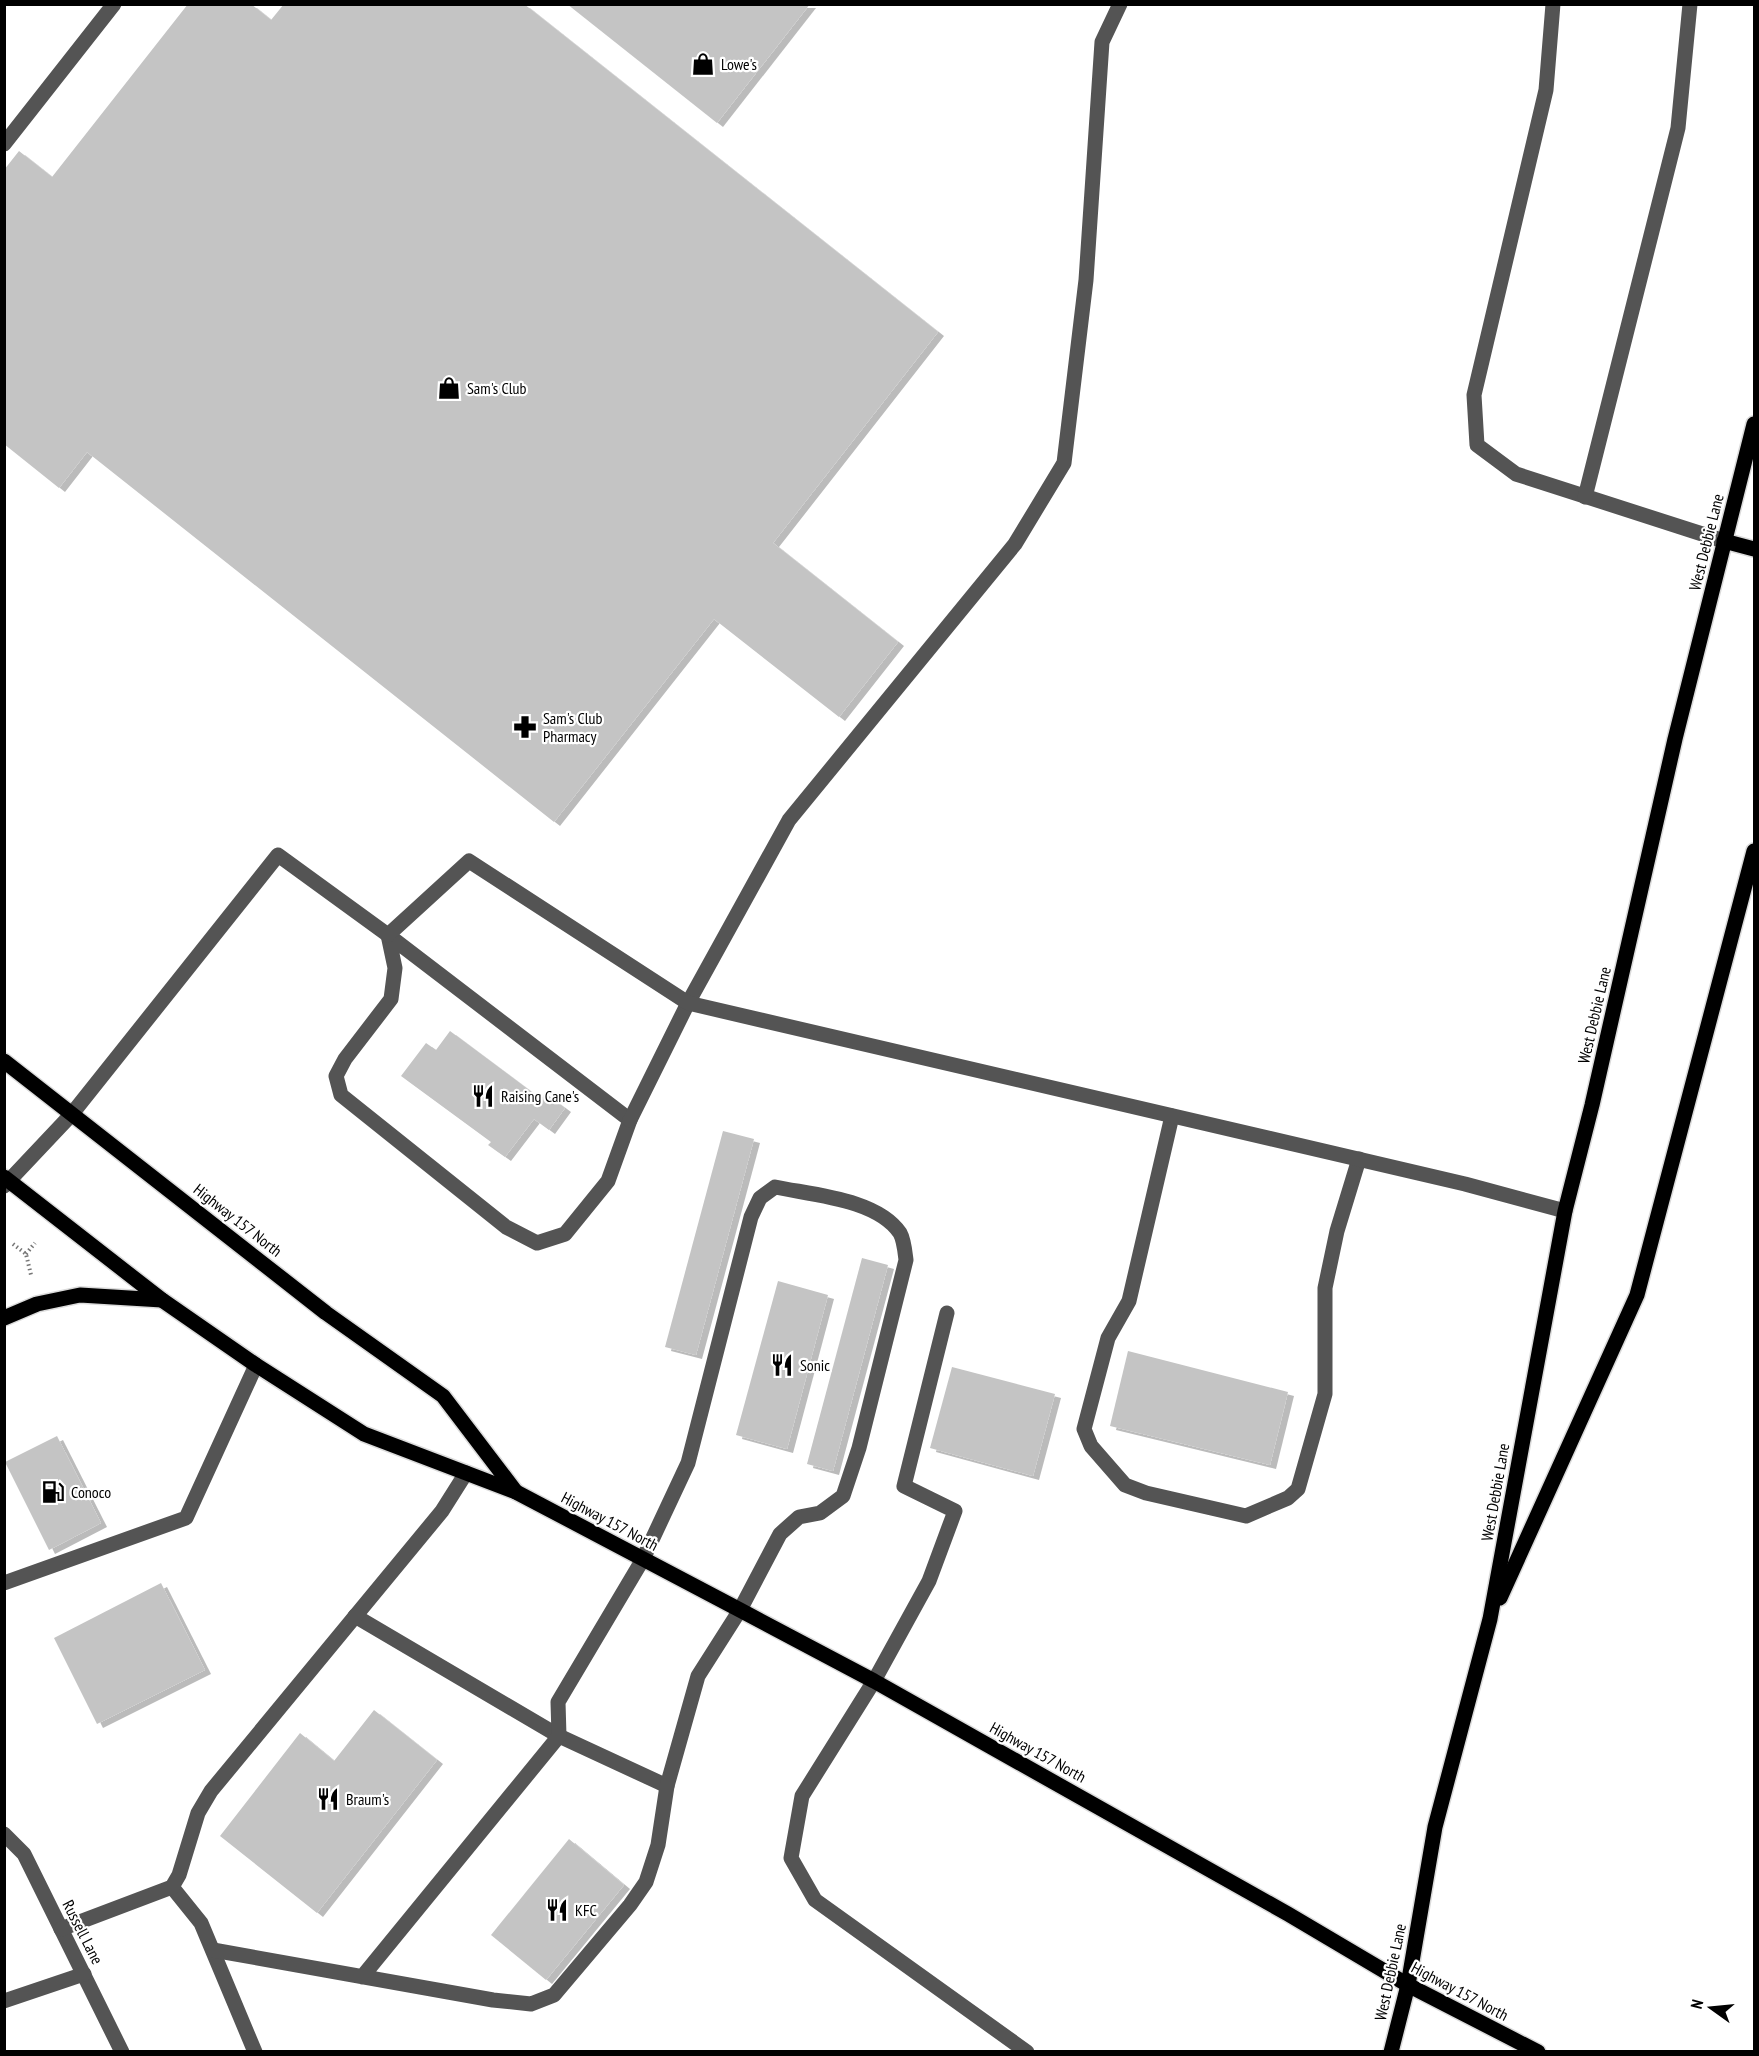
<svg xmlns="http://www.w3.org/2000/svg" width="1759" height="2056" font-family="'PT Sans Narrow',sans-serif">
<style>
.building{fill:#c4c4c4;filter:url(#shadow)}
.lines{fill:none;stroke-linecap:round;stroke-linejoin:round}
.major-casing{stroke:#dbdbdb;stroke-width:18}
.path{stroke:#767676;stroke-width:4;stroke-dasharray:1.5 3;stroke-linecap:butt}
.minor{stroke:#545454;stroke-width:15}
.major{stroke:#000;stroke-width:15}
.labels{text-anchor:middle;stroke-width:4.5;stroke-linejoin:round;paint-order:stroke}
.poi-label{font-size:16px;fill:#000;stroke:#fff;text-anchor:start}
.street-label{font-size:16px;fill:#000;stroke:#fff}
</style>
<defs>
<filter id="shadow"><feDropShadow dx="6" dy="4" stdDeviation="0" flood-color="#0004"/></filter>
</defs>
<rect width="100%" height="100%" fill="#fff"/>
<g class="building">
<path d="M188 4H251L271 20 284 4H524L938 332 773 543 898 642 839 717 714 619 554 822 87 452 59 488 4 444V170L19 151 52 177Z"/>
<path d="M567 4H810L717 123Z"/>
<path d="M450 1031 541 1099 545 1093 565 1108 549 1130 534 1119 505 1157 488 1145 491 1142 401 1076 426 1043 436 1050Z"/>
<path d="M723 1131 754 1139 696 1355 665 1347Z"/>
<path d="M862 1258 888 1265 833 1471 807 1464Z"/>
<path d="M778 1281 828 1295 787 1449 736 1435Z"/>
<path d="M1128 1351 1288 1392 1270 1465 1110 1426Z"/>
<path d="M952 1367 1055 1394 1033 1476 930 1448Z"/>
<path d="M57 1436 101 1523 49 1550 5 1462Z"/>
<path d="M161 1583 205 1670 97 1724 54 1638Z"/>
<path d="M374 1710 437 1760 317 1913 220 1836 300 1733 334 1761Z"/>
<path d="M569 1839 624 1885 546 1980 491 1935Z"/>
</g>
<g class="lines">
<g class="major-casing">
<g id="major">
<path d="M1724 541 1754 549"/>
<path d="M4 1061 326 1313 443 1396 516 1492"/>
<path d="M4 1177 162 1300 256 1365 364 1434 516 1492 740 1610 874 1681 1288 1914 1408 1985 1538 2052"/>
<path d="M4 1318 37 1304 80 1295 162 1300"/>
<path d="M1500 1598 1637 1295 1754 851"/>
<path d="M1391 2052 1408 1985 1435 1827 1490 1619 1565 1211 1592 1105 1675 739 1754 424"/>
</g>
</g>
<g class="path">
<path d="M13 1244 26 1254 31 1275"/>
<path d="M26 1254 35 1243"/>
</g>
<g class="minor">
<path d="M1553 4 1546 90 1474 395 1477 445 1516 474 1724 541"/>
<path d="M4 144 114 4"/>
<path d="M1585 497 1678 128 1690 4"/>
<path d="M388 935 630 1120 608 1181 565 1234 537 1243 506 1227 341 1095 336 1076 345 1059 391 999 395 968Z"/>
<path d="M1172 1116 1129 1301 1108 1338 1084 1429 1091 1446 1125 1485 1146 1493 1246 1516 1288 1498 1298 1489 1325 1394V1288L1337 1231 1359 1159"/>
<path d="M630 1120 688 1003 789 820 1015 544 1064 463 1086 280 1102 42 1120 4"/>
<path d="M4 1186 71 1115 278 855 388 935 469 861 688 1003 1465 1184 1565 1211"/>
<path d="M947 1313 904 1486 955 1511 929 1581 874 1681 802 1796 791 1858 815 1900 1027 2052"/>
<path d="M4 1583 186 1518 256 1365"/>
<path d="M355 1616 559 1736 667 1786"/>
<path d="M4 1834 24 1854 122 2052"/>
<path d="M172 1887 201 1923 255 2052"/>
<path d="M61 1929 172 1887 179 1875 198 1813 211 1791 442 1511 466 1473"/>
<path d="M213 1950 493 2000 531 2004 554 1995 630 1905 646 1882 658 1845 667 1786 698 1676 740 1610 780 1534 799 1517 820 1513 843 1496 859 1448 906 1260C905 1252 904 1240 900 1233 877 1199 813 1195 775 1187L760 1198 751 1217 688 1463 643 1559 558 1702 559 1736 362 1977"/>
<path d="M4 2001 84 1974"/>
</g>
<use href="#major" class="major"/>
</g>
<defs>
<g id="shop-bare" transform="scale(1.8)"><path d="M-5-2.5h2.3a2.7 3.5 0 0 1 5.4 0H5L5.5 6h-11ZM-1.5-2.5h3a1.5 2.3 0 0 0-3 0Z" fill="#000" stroke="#fff" stroke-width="2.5" paint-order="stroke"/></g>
<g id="pharmacy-bare" transform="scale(1.8)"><path d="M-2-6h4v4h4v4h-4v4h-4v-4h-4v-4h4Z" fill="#000" stroke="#fff" stroke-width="2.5" paint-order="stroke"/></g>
<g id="restaurant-bare" transform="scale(1.8)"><path d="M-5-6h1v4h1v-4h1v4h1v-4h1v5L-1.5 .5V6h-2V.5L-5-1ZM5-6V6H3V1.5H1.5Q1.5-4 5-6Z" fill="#000" stroke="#fff" stroke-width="2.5" paint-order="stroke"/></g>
<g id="fuel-bare" transform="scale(1.8)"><path d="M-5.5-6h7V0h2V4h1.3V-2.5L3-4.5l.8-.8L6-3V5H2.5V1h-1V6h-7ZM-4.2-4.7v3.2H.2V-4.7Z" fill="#000" stroke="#fff" stroke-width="2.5" paint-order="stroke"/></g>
</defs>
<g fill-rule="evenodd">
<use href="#shop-bare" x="703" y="64"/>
<use href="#shop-bare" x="449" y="388"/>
<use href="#pharmacy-bare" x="525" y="727"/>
<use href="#restaurant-bare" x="483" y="1096"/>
<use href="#restaurant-bare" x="782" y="1365"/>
<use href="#fuel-bare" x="53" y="1492"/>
<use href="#restaurant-bare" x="328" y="1799"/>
<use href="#restaurant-bare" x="557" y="1910"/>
</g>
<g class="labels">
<g class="poi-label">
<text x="721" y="70">Lowe's</text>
<text x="467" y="394">Sam's Club</text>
<text x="543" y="724">Sam's Club<tspan x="543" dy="18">Pharmacy</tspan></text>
<text x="501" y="1102">Raising Cane's</text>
<text x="800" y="1371">Sonic</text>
<text x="71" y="1498">Conoco</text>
<text x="346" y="1805">Braum's</text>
<text x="575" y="1916">KFC</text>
</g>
<g class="street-label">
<text transform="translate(1706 542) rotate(-76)" y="6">West Debbie Lane</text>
<text transform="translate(1594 1015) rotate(-77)" y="6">West Debbie Lane</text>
<text transform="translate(238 1220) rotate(38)" y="6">Highway 157 North</text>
<text transform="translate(1495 1492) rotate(-80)" y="6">West Debbie Lane</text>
<text transform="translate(610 1521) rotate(28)" y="6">Highway 157 North</text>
<text transform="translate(1038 1752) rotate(29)" y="6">Highway 157 North</text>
<text transform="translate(83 1932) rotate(63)" y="6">Russell Lane</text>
<text transform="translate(1390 1972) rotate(-78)" y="6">West Debbie Lane</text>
<text transform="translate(1460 1991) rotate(28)" y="6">Highway 157 North</text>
</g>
</g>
<rect width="1759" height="2056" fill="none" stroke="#000000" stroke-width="12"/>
<g transform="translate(1711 2008) rotate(285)" stroke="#ffffff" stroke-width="4.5" paint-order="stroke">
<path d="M0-4.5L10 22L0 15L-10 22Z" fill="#000000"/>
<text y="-9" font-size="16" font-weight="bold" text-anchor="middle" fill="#000000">N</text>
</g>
</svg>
